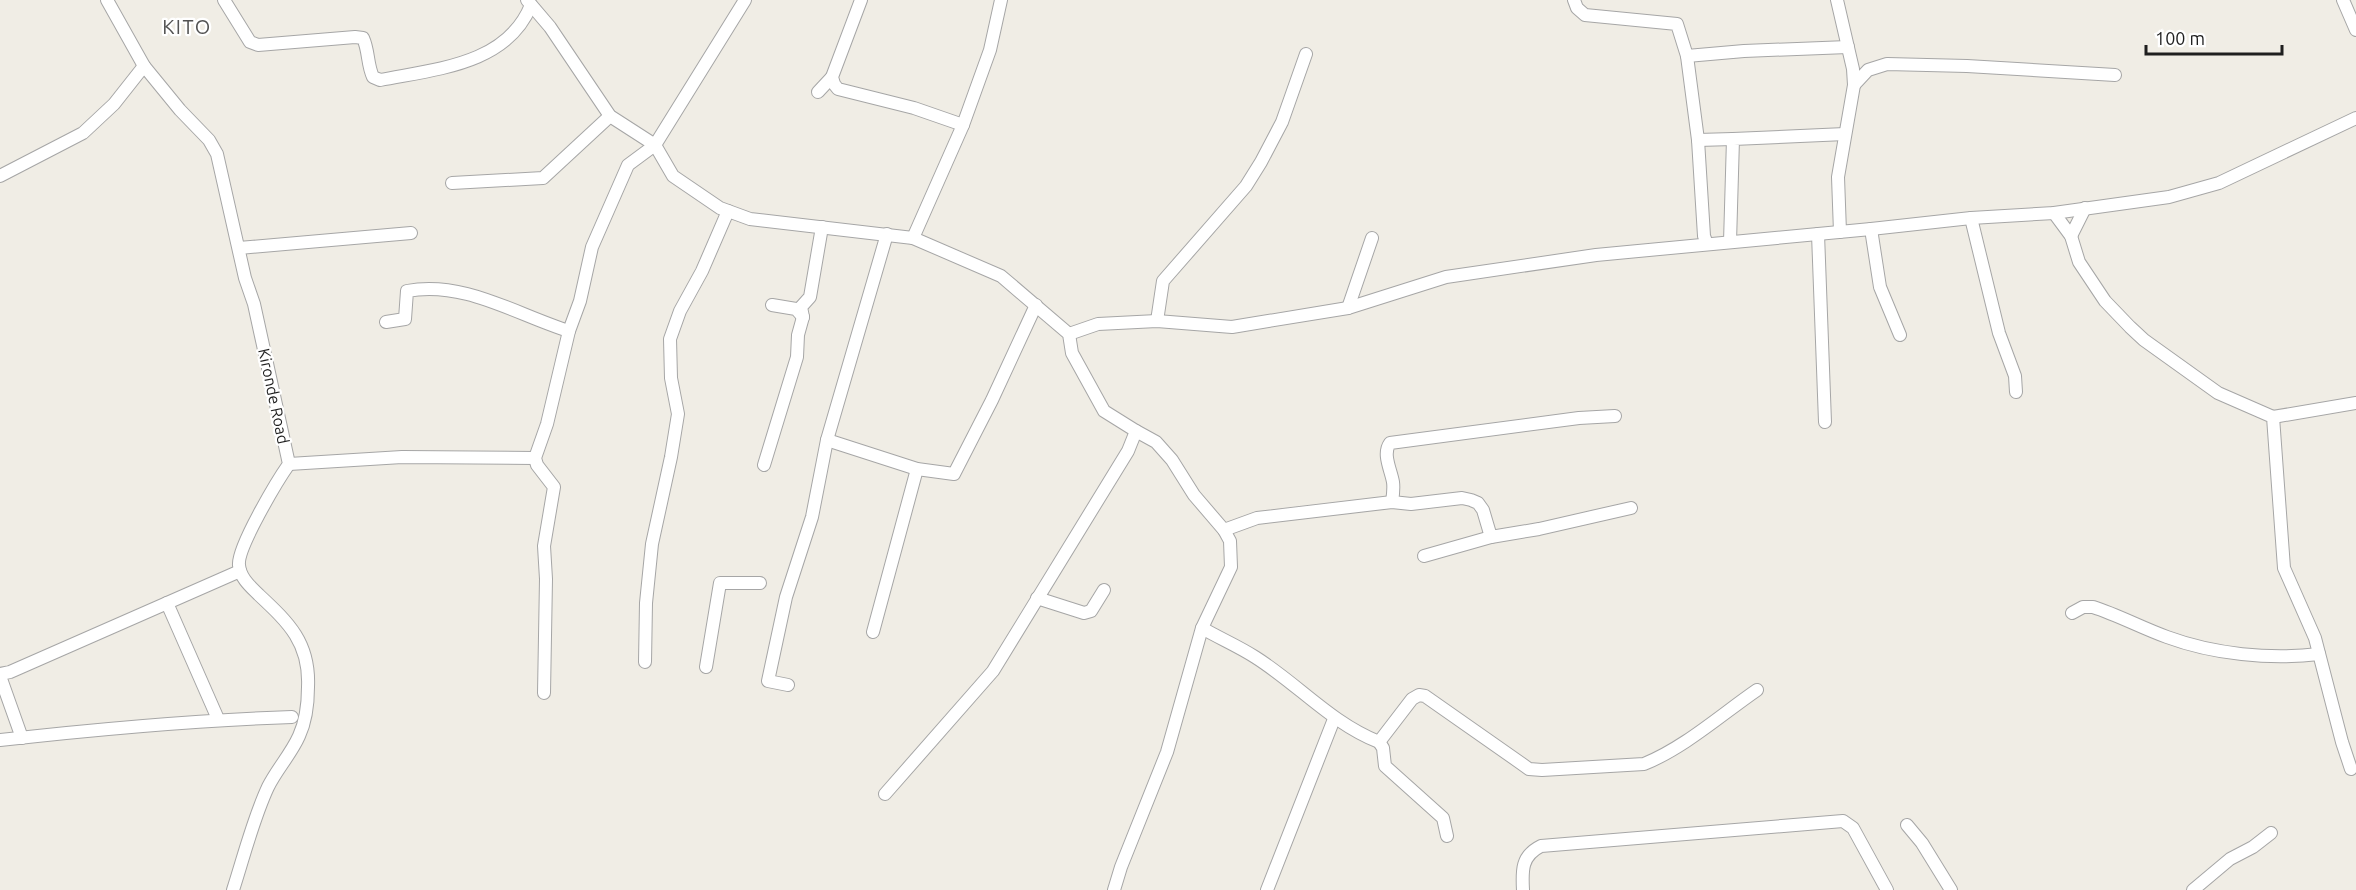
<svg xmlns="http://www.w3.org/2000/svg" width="2356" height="890" font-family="Ubuntu,sans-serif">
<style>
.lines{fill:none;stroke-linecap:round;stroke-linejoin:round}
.minor-casing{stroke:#a6a6a6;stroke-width:14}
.minor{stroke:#fff;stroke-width:12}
.labels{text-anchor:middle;stroke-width:4.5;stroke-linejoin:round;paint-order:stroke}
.street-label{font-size:16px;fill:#1f1f1f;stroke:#fff}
.quarter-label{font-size:20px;letter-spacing:1.5px;fill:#525252;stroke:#fff}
</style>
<rect width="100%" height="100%" fill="#f0ede5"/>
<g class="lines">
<g class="minor-casing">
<g id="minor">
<path d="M107 0 144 66 180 110 209 140 217 154 245 278 254 304 289 464C277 481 237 548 239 565 240 578 251 587 259 595 289 623 310 643 308 687 308 703 306 721 299 736 291 754 277 769 268 787 253 819 244 856 233 890"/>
<path d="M224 0 250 42 258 45 355 37 363 38C369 51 367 64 373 77L380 80C435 69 507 65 531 5"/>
<path d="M527 0 550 27 610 116 655 145 673 176 720 208 750 219 913 238 1001 276 1069 334 1072 353 1104 411 1136 431 1128 451 993 671 885 794"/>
<path d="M861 0 832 77 834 84 838 89 914 108 963 125"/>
<path d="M1574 0 1577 8 1585 15 1677 24 1687 56 1744 51 1848 47"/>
<path d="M1837 0 1853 69 1854 85 1838 177 1840 232"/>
<path d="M2343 0 2356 30"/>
<path d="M1687 56 1698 140 1704 236 1707 244"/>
<path d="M1854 85 1868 70 1887 64 1967 66 2115 75"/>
<path d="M818 92 832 77"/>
<path d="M1698 140 1733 139"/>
<path d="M0 176 83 133 114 104 144 66"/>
<path d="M452 183 543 178 610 116"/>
<path d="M2054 213 2071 236 2079 262 2105 301 2130 327 2144 340 2218 393 2273 417 2284 568 2315 638 2342 742 2351 769"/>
<path d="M1971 218 1999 333 2015 376 2016 392"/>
<path d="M1871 229 1880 287 1900 335"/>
<path d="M1818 234 1825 422"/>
<path d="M2071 236 2085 208"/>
<path d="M913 238 963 125 990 50 1001 0"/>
<path d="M1730 242 1733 139 1845 134"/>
<path d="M239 248 411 233"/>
<path d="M772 305 796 309 803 317 801 307 810 297 822 227"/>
<path d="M1348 308 1372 238"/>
<path d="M1157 321 1163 281 1246 186 1261 162 1282 122 1306 54"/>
<path d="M386 322 405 319 407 291C464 280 517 315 569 331"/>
<path d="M1069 334 1098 324 1157 321 1232 327 1348 308 1446 277 1596 255 1871 229 1971 218 2054 213 2169 197 2219 183 2356 118"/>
<path d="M2273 417 2356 403"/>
<path d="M827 440 917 469 954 474 992 400 1036 305"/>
<path d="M289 464 402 457 535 458"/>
<path d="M764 465 797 357 798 335 803 317"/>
<path d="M1392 502C1393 495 1394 489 1393 482 1391 470 1382 454 1390 443L1579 418 1615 416"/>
<path d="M1224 530 1257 518 1392 502 1411 504 1462 498 1471 500 1478 503 1483 510 1491 537 1539 529 1631 508"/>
<path d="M1424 556 1491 537"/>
<path d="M1037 598 1084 613 1091 611 1104 590"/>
<path d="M167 603 218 719"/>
<path d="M2072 613 2083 607H2093C2118 615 2142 628 2167 637 2213 654 2270 660 2319 654"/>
<path d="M1202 628C1219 638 1238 646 1255 657 1298 684 1331 723 1379 742L1412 699 1419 695 1425 696 1522 764 1529 769 1542 770 1644 764C1684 748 1722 714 1757 690"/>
<path d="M873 632 917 469"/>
<path d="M645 662 646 603 652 544 671 457 678 414 671 378 670 339 680 311 702 271 728 211"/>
<path d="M706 667 720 583H760"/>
<path d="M0 674 10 672 240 571"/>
<path d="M0 676 22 738"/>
<path d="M788 685 768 681 786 597 812 517 827 440 887 234"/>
<path d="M544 693 546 579 544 546 554 487 537 465 535 458 547 424 569 331 580 301 592 247 628 165 655 145 745 0"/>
<path d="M0 740C98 729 194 720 292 717"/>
<path d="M1379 742 1383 748 1385 766 1443 818 1447 836"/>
<path d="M1907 825 1922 843 1951 890"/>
<path d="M1114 890 1121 867 1167 752 1202 628 1231 567 1230 541 1224 530 1194 495 1172 460 1156 442 1136 431"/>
<path d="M1267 890 1334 719"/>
<path d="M1523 890C1522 871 1521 856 1541 846L1843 821 1853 828 1887 890"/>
<path d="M2193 890 2230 859 2253 847 2271 833"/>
</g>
</g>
<use href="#minor" class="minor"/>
</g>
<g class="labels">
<g class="street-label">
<text transform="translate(274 396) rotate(78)" y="6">Kironde Road</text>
</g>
<g class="quarter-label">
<text x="187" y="34">KITO</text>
</g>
</g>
<path d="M2146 45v9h136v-9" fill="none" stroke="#1f1f1f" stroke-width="3"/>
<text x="2155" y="45" font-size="18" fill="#1f1f1f" stroke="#ffffff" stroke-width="4.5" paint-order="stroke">100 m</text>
</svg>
